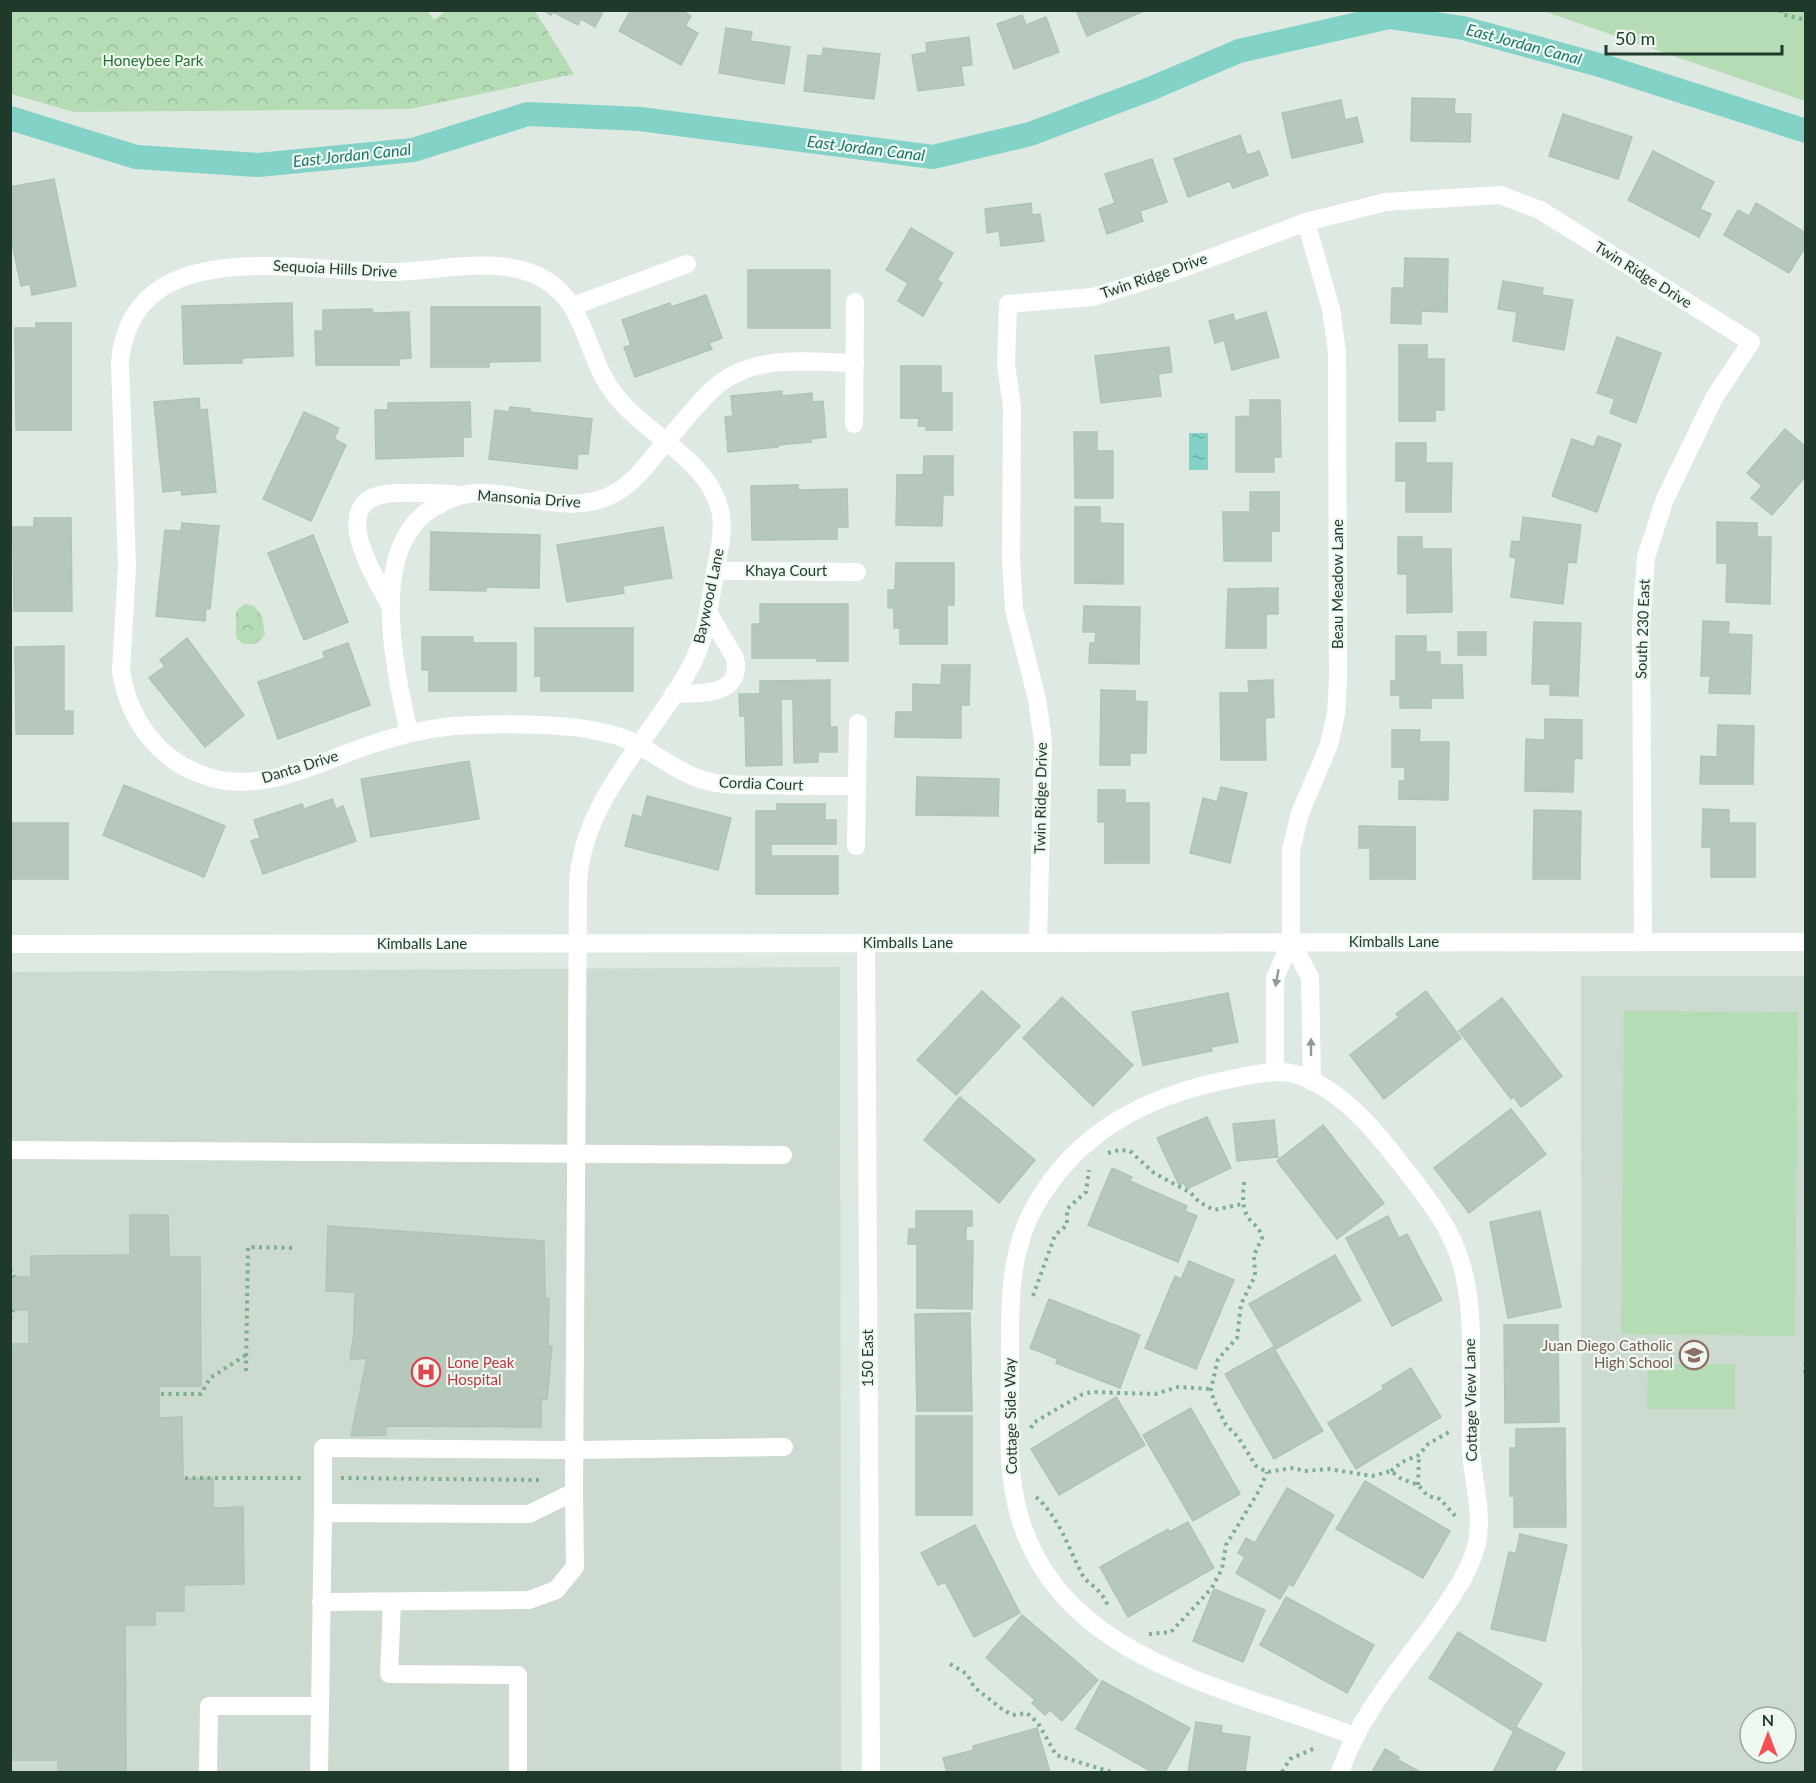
<svg xmlns="http://www.w3.org/2000/svg" width="1816" height="1783" font-family="Lato,sans-serif">
<style>
.built{fill:#ccdad0;fill-rule:evenodd}
.grass{fill:#b5dcb5}
.park{fill:url(#park-crowns)}
.water{fill:url(#water-ripples)}
.lines{fill:none;stroke-linecap:round;stroke-linejoin:round}
.canal{stroke:#83d2c8;stroke-width:24}
.building{fill:#b6c8bc;stroke:#b0c4b6;stroke-width:1.5}
.path{stroke:#7daf91;stroke-width:4;stroke-dasharray:3 4.5;stroke-linecap:butt}
.minor{stroke:#fff;stroke-width:18}
.oneway{fill:#8f9c95}
.labels{text-anchor:middle;stroke-width:4.5;stroke-linejoin:round;paint-order:stroke}
.park-label{font-size:15px;fill:#287230;stroke:#eef7f0}
.street-label{font-size:15px;fill:#1f3a2b;stroke:#eef7f0}
.education-label{font-size:15px;fill:#785e54;stroke:#eef7f0;text-anchor:end}
.health-label{font-size:15px;fill:#be3a42;stroke:#eef7f0;text-anchor:start}
.water-label{font-size:16px;font-style:italic;fill:#18776d;stroke:#eef7f0}
</style>
<defs>
<pattern id="park-crowns" width="20" height="18" patternUnits="userSpaceOnUse" patternTransform="scale(1.5)"><rect width="20" height="18" fill="#b5dcb5"/><path d="M2 6a3 3 0 1 1 6 0M12 15a3 3 0 1 1 6 0" fill="none" stroke="#9bbe9c"/></pattern>
<pattern id="water-ripples" width="26" height="14" patternUnits="userSpaceOnUse" patternTransform="scale(1.5)"><rect width="26" height="14" fill="#83d2c8"/><path d="M2 4q2-2 4 0t4 0M15 11q2-2 4 0t4 0" fill="none" stroke="#6baba3"/></pattern>
</defs>
<rect width="100%" height="100%" fill="#deeae1"/>
<g class="built">
<path d="M840 967 841 1772H11L10 972Z"/>
<path d="M1581 976H1805V1772H1582ZM1750 1717H1786V1753H1750Z"/>
</g>
<g class="grass">
<path d="M1543 11H1805V101Z"/>
<path d="M1624 1011 1798 1012 1795 1336 1621 1334Z"/>
<path d="M1648 1364H1735V1409H1647Z"/>
</g>
<g class="park">
<path d="M428 11 434 20 446 11H535L574 74 410 109 74 112 11 94V11Z"/>
<path d="M245 604 254 606 262 616 265 635 256 644H243L236 638V611Z"/>
</g>
<rect class="water" x="1189" y="433" width="19" height="37"/>
<g class="lines">
<path class="canal" d="M10 118 136 157 258 165 413 150 528 114 640 119 933 157 1030 134 1150 89 1239 51 1389 17 1463 28 1603 66 1806 131"/>
</g>
<g class="building">
<path d="M543 10H604L595 27 581 19 578 25 553 12 551 15Z"/>
<path d="M631 10H681L691 16 685 26 698 33 681 65 619 31Z"/>
<path d="M1076 10H1146L1087 36Z"/>
<path d="M1022 15 1026 25 1046 17 1059 52 1014 69 997 24Z"/>
<path d="M726 28 752 32 750 41 790 47 784 84 719 73Z"/>
<path d="M969 37 972 65 961 66 964 85 918 91 912 55 927 52 926 43Z"/>
<path d="M823 48 880 54 874 99 804 91 808 55 822 56Z"/>
<path d="M1412 98 1455 99 1454 114H1471L1470 142 1411 141Z"/>
<path d="M1341 100 1345 120 1357 117 1363 142 1292 158 1282 113Z"/>
<path d="M1563 114 1632 137 1618 179 1549 156Z"/>
<path d="M1240 135 1247 155 1259 151 1268 175 1233 188 1230 181 1188 197 1174 159Z"/>
<path d="M1653 151 1714 182 1700 209 1711 214 1699 237 1628 200Z"/>
<path d="M1152 159 1167 202 1140 211 1143 221 1107 234 1099 209 1115 203 1105 174Z"/>
<path d="M54 179 76 286 32 295 30 284 21 286 10 234V187Z"/>
<path d="M1031 203 1032 215 1040 214 1044 241 1001 246 999 231 987 233 985 209Z"/>
<path d="M1756 203 1806 233V246L1789 273 1724 235 1738 210 1749 216Z"/>
<path d="M911 228 953 253 937 280 942 283 923 316 898 301 908 283 886 270Z"/>
<path d="M1405 258 1448 259 1447 312 1421 311V324L1391 323 1392 288H1404Z"/>
<rect x="748" y="270" width="82" height="58"/>
<path d="M1503 281 1543 288 1542 295 1573 300 1564 350 1513 341 1517 312 1498 309Z"/>
<path d="M706 295 722 338 709 343 712 349 635 377 624 347 631 345 622 320 670 303 671 307Z"/>
<path d="M292 303 293 356 242 358V363L184 364 182 306Z"/>
<path d="M431 307H540V361L489 362V367H431Z"/>
<path d="M372 309 373 313 409 312 411 358 399 359V365H316L315 331H323V310Z"/>
<path d="M1266 312 1279 357 1232 370 1224 340 1215 343 1209 321 1233 314 1235 321Z"/>
<path d="M36 323H71V430H16L15 328H36Z"/>
<path d="M1617 337 1661 353 1636 423 1610 413 1615 399 1597 393Z"/>
<path d="M1399 345H1427V359H1444V410H1435V421H1399Z"/>
<path d="M1169 347 1172 372 1158 374 1161 396 1101 403 1095 356Z"/>
<path d="M901 366H941V393H952V430H926V426H918L919 418H901Z"/>
<path d="M782 391V396L812 393V402L823 401 826 437 811 439V442L778 445V447L728 452 725 417 733 416 731 396Z"/>
<path d="M199 398 200 410 207 409 216 492 182 495 181 490 163 492 154 402Z"/>
<path d="M1250 400H1280L1281 457H1274V472H1236V417L1250 416Z"/>
<path d="M470 402 471 437H463V456L376 459 375 410H388V403Z"/>
<path d="M510 407 530 409V412L592 419 588 454H578L577 469 489 459 495 410 509 412Z"/>
<path d="M304 412 339 428 334 439 346 445 311 521 263 499Z"/>
<path d="M1785 429 1806 447V476L1772 515 1751 498 1762 486 1747 473Z"/>
<path d="M1074 432H1097V451H1113V498H1075Z"/>
<path d="M1598 436 1621 444 1597 512 1552 496 1572 439 1594 447Z"/>
<path d="M1396 443H1426V463H1452L1451 512H1406V481H1396Z"/>
<path d="M924 456H953V495H943L942 526 896 525 897 475H923Z"/>
<path d="M798 485V490L847 489 848 527H837V539L752 540 751 486Z"/>
<path d="M1250 492H1279V531H1271V561H1224L1223 512H1250Z"/>
<path d="M1075 507H1100V523L1123 524V584L1075 583Z"/>
<path d="M1523 517 1581 525 1576 563 1568 562 1563 604 1511 597 1516 558 1510 557 1512 541 1520 542Z"/>
<path d="M34 518H71L72 611H14L13 527H34Z"/>
<path d="M1717 522 1757 523V537H1771L1770 604 1726 602 1727 563H1717Z"/>
<path d="M182 523 219 526 210 609 206 608 205 621 156 616 165 530 181 531Z"/>
<path d="M663 527 672 578 623 586 624 593 567 602 557 545Z"/>
<path d="M431 532 540 535 539 588 486 587V591L430 590Z"/>
<path d="M313 535 348 622 304 640 268 553Z"/>
<path d="M1398 537H1422V549H1451L1452 612 1407 613V574H1398Z"/>
<path d="M896 563H954V605H947V644H900V628H894V608H888V590H895Z"/>
<path d="M1278 588V614H1266V648H1226L1228 589Z"/>
<path d="M760 604H848V661H817V658H752V624H760Z"/>
<path d="M1084 606 1140 607 1139 664 1089 663 1090 643H1095L1096 632H1083Z"/>
<path d="M1703 621 1729 622 1728 634 1752 635 1750 694 1709 693 1710 676H1701Z"/>
<path d="M1534 622 1581 623 1578 696 1550 695V684H1532Z"/>
<path d="M535 628H633V691H541V676H535Z"/>
<rect x="1458" y="632" width="28" height="23"/>
<path d="M1396 636H1426V652H1440V665H1462L1463 698H1431V708H1400V695H1391V681H1396Z"/>
<path d="M422 637H473V643H516V691H429V670H422Z"/>
<path d="M187 638 244 715 205 747 149 678 165 666 160 660Z"/>
<path d="M348 643 370 705 278 739 258 682 325 658 323 652Z"/>
<path d="M64 646V711H73V734H16L15 647Z"/>
<path d="M942 665H970L969 705H961V738L895 737 896 712H913V684L941 685Z"/>
<path d="M830 680V727H837V752H818V762L794 763 793 699H781L782 765 746 766 745 716H740L739 694H760V681Z"/>
<path d="M1273 680 1274 717 1265 718 1266 760H1221L1220 693H1249L1248 681Z"/>
<path d="M1101 690 1135 691V701L1147 702 1146 753H1130V765H1100Z"/>
<path d="M1545 719 1582 720V759L1574 758 1573 792 1525 791 1526 739 1545 740Z"/>
<path d="M1718 725 1754 726 1753 784H1700L1701 756 1717 757Z"/>
<path d="M1392 730H1420L1419 742H1449L1448 800 1399 799V781H1405V767H1392Z"/>
<path d="M469 761 479 819 371 837 361 779Z"/>
<path d="M917 777 999 779 998 816 916 815Z"/>
<path d="M124 785 225 826 204 877 103 835Z"/>
<path d="M1221 787 1247 793 1230 863 1190 853 1203 798 1217 802Z"/>
<path d="M1098 790H1125V803H1149V863H1105V822H1098Z"/>
<path d="M647 796 731 818 718 870 625 846 633 815 642 817Z"/>
<path d="M332 799 336 809 343 806 356 841 263 874 251 841 260 838 254 820 302 804 304 809Z"/>
<path d="M777 804H825V820H836V844H771V856H838V894H756V811H777Z"/>
<path d="M1703 809 1729 810V823H1755V877H1711V847H1702Z"/>
<path d="M1534 810 1581 811 1580 879H1533Z"/>
<rect x="10" y="823" width="58" height="56"/>
<path d="M1359 826 1415 827V879H1370V848H1359Z"/>
<path d="M982 991 1020 1026 956 1095 917 1060Z"/>
<path d="M1426 991 1461 1038 1384 1099 1350 1055 1399 1017 1396 1014Z"/>
<path d="M1228 993 1238 1042 1211 1047 1212 1051 1143 1065 1132 1012Z"/>
<path d="M1062 997 1133 1065 1093 1106 1023 1038Z"/>
<path d="M1502 998 1562 1076 1521 1107 1514 1097 1511 1099 1459 1031Z"/>
<path d="M960 1097 1035 1160 999 1203 924 1140Z"/>
<path d="M1511 1109 1546 1154 1469 1213 1434 1168Z"/>
<path d="M1207 1117 1231 1168 1187 1189 1184 1183 1179 1185 1157 1138Z"/>
<path d="M1274 1120 1278 1157 1237 1161 1233 1124Z"/>
<path d="M1323 1125 1384 1203 1337 1239 1277 1161Z"/>
<path d="M1112 1168 1132 1177 1130 1181 1187 1206 1185 1211 1197 1216 1178 1262 1088 1225Z"/>
<path d="M916 1211H972V1226H966V1241H973L972 1309 917 1308V1244H908L909 1229H916Z"/>
<path d="M1540 1211 1561 1307 1508 1318 1490 1222Z"/>
<path d="M130 1215H168L169 1257H200L201 1386H159V1418L182 1417 183 1479 213 1478V1508L243 1507 244 1584 184 1585V1611H155V1625H125L126 1772H58V1760H10V1344H29V1310H10V1277H31V1256L130 1255Z"/>
<path d="M1388 1216 1399 1238 1407 1234 1442 1300 1392 1326 1346 1238Z"/>
<path d="M328 1226 544 1241 545 1299 549 1298 548 1346H552L547 1399 541 1400V1427L386 1426V1435L351 1436 367 1358 350 1360 354 1332 355 1292 326 1291Z"/>
<path d="M1335 1255 1361 1300 1276 1349 1249 1304Z"/>
<path d="M1189 1261 1234 1280 1196 1369 1145 1348 1175 1276 1181 1279Z"/>
<path d="M1049 1299 1140 1335 1120 1388 1056 1363 1058 1359 1030 1348Z"/>
<path d="M970 1313 972 1411H917L915 1314Z"/>
<path d="M1504 1325H1558L1559 1422 1505 1423Z"/>
<path d="M1273 1347 1323 1431 1274 1459 1225 1374Z"/>
<path d="M1411 1368 1441 1417 1356 1469 1328 1423 1384 1389 1382 1386Z"/>
<path d="M1116 1397 1145 1445 1059 1495 1031 1449Z"/>
<path d="M1191 1408 1240 1494 1193 1521 1143 1435Z"/>
<rect x="916" y="1416" width="56" height="99"/>
<path d="M1565 1428 1566 1527H1514V1496H1510V1448H1516V1429Z"/>
<path d="M1365 1481 1450 1531 1423 1578 1336 1529Z"/>
<path d="M1287 1488 1334 1515 1293 1586 1289 1584 1280 1599 1236 1573 1245 1557 1238 1553 1246 1538 1255 1543Z"/>
<path d="M1188 1522 1214 1568 1128 1617 1100 1567 1168 1529 1169 1532Z"/>
<path d="M975 1525 1020 1613 974 1637 945 1582 938 1585 921 1553Z"/>
<path d="M1520 1534 1567 1545 1545 1641 1491 1629 1509 1552 1516 1553Z"/>
<path d="M1214 1589 1265 1610 1243 1662 1193 1641Z"/>
<path d="M1286 1597 1374 1645 1347 1693 1260 1645Z"/>
<path d="M1022 1615 1098 1680 1062 1721 1050 1710 1045 1715 1032 1703 1035 1700 986 1658Z"/>
<path d="M1458 1632 1542 1684 1513 1731 1429 1678Z"/>
<path d="M1102 1681 1190 1728 1165 1772H1152L1076 1729Z"/>
<path d="M1196 1722 1222 1726 1221 1733 1250 1737 1245 1772H1188Z"/>
<path d="M1516 1727 1565 1753 1554 1772H1493Z"/>
<path d="M1037 1728 1050 1772H947L943 1758 974 1750 973 1746Z"/>
<path d="M1385 1749 1399 1757 1398 1760 1420 1772H1372Z"/>
</g>
<g class="lines">
<g class="path">
<path d="M1781 10V14L1806 20"/>
<path d="M1108 1153 1119 1150 1130 1151 1154 1173 1191 1193 1199 1202 1214 1210 1242 1204"/>
<path d="M1244 1182C1243 1196 1241 1210 1251 1221 1257 1227 1260 1229 1262 1238L1254 1255 1255 1276 1241 1304 1237 1338 1218 1359 1211 1389 1214 1401 1226 1425 1238 1437 1256 1466 1267 1472 1293 1468 1305 1471 1329 1469 1372 1476 1391 1471 1400 1478 1418 1485 1428 1496 1440 1499 1457 1518"/>
<path d="M10 1269 14 1277"/>
<path d="M1033 1296 1055 1235 1067 1225V1209L1086 1192 1089 1170"/>
<path d="M10 1319 13 1310"/>
<path d="M246 1371 248 1247 296 1248"/>
<path d="M1805 1373 1806 1357"/>
<path d="M161 1394H201L210 1378 246 1355"/>
<path d="M1031 1428 1033 1423 1081 1395 1091 1392 1155 1394 1178 1387 1211 1389"/>
<path d="M1391 1471 1402 1462 1419 1455 1428 1444 1449 1432"/>
<path d="M185 1478H304"/>
<path d="M341 1478 541 1480"/>
<path d="M1418 1485 1419 1455"/>
<path d="M1036 1497C1059 1517 1068 1547 1082 1574 1089 1587 1099 1585 1108 1606"/>
<path d="M1149 1634 1171 1632 1211 1589 1222 1569 1226 1545 1260 1489 1267 1472"/>
<path d="M950 1664 967 1674 974 1687 1002 1709 1012 1715 1027 1713 1038 1723 1056 1755 1111 1772"/>
<path d="M1282 1772 1290 1759 1315 1748"/>
</g>
<g class="minor">
<path d="M573 306 687 264"/>
<path d="M854 424 855 302"/>
<path d="M715 571 857 572"/>
<path d="M390 605C376 578 326 503 386 494 408 491 433 494 455 494"/>
<path d="M673 694C699 693 743 697 735 658L708 612"/>
<path d="M409 733C395 669 364 540 440 504 454 496 472 492 488 493 531 496 576 516 617 492 636 481 650 460 664 444 680 426 695 406 712 390 751 353 806 362 855 363"/>
<path d="M856 846 858 723"/>
<path d="M1291 942 1310 977 1312 1082"/>
<path d="M866 943 871 1772"/>
<path d="M1038 943 1043 741 1037 699 1014 609 1011 560 1012 407 1006 364 1008 304 1093 297 1170 273 1306 222 1386 202 1500 195 1540 210 1751 342 1714 398 1665 499 1646 557 1641 628 1643 942"/>
<path d="M10 944 1806 942"/>
<path d="M1275 1072V978L1291 942V850L1300 813 1329 745 1336 714 1338 680 1337 352 1331 309 1306 222"/>
<path d="M10 1150 783 1155"/>
<path d="M323 1513V1448L575 1450 784 1447"/>
<path d="M321 1602 529 1600 556 1590 575 1567 574 1492"/>
<path d="M392 1602 389 1674 518 1675V1772"/>
<path d="M208 1772 209 1706H320"/>
<path d="M319 1772 323 1513 529 1514 574 1492 578 884C582 796 657 735 694 660 706 635 709 607 714 579 717 559 724 536 721 515 712 461 647 436 616 396 582 354 589 295 531 273 487 257 435 272 389 272 301 272 131 231 120 363L127 566 121 671C129 722 161 764 212 778 267 793 322 760 373 744 399 735 425 729 453 726 498 723 581 722 623 738 653 750 676 773 707 781 726 786 747 785 766 785 796 786 826 786 857 786"/>
<path d="M1340 1772C1359 1716 1398 1671 1433 1624 1450 1599 1470 1573 1477 1543 1483 1511 1473 1482 1471 1451 1470 1438 1471 1426 1471 1414 1470 1365 1475 1313 1462 1266 1451 1226 1425 1195 1400 1163 1374 1129 1339 1087 1295 1074 1275 1069 1251 1075 1231 1079 1149 1095 1078 1130 1035 1206 1007 1255 1010 1313 1010 1369 1010 1415 1006 1462 1017 1507 1054 1661 1231 1687 1354 1736"/>
</g>
</g>
<defs><path id="oneway-solid" d="M-6-.8H1V-3.2L6.5 0L1 3.2V.8H-6Z" transform="scale(1.5)"/></defs>
<g class="oneway">
<use href="#oneway-solid" transform="translate(1277 978) rotate(100)"/>
<use href="#oneway-solid" transform="translate(1311 1047) rotate(-90)"/>
</g>
<defs>
<g id="school-ring" transform="scale(1.5)"><circle r="9.5" fill="#eef7f0" stroke="#8d6e63" stroke-width="1.5"/><path d="M0-5L7-2L0 1L-7-2ZM-4 1L0 2.5L4 1V4Q0 6-4 4Z" fill="#8d6e63"/></g>
<g id="hospital-ring" transform="scale(1.5)"><circle r="9.5" fill="#eef7f0" stroke="#e0444e" stroke-width="1.5"/><path d="M-5-5h3v3.5h4V-5h3V5h-3V1.5h-4V5h-3Z" fill="#e0444e"/></g>
</defs>
<g fill-rule="evenodd">
<use href="#school-ring" x="1694" y="1355"/>
<use href="#hospital-ring" x="426" y="1372"/>
</g>
<g class="labels">
<g class="park-label">
<text x="153" y="66">Honeybee Park</text>
</g>
<g class="street-label">
<text transform="translate(335 269) rotate(3)" y="5">Sequoia Hills Drive</text>
<text transform="translate(1643 275) rotate(32)" y="5">Twin Ridge Drive</text>
<text transform="translate(1154 276) rotate(-19)" y="5">Twin Ridge Drive</text>
<text transform="translate(529 499) rotate(4)" y="5">Mansonia Drive</text>
<text x="786" y="576">Khaya Court</text>
<text transform="translate(1338 584) rotate(-90)" y="5">Beau Meadow Lane</text>
<text transform="translate(709 596) rotate(-78)" y="5">Baywood Lane</text>
<text transform="translate(1643 629) rotate(-88)" y="5">South 230 East</text>
<text transform="translate(300 767) rotate(-17)" y="5">Danta Drive</text>
<text transform="translate(761 784) rotate(2)" y="5">Cordia Court</text>
<text transform="translate(1041 798) rotate(-89)" y="5">Twin Ridge Drive</text>
<text x="1394" y="947">Kimballs Lane</text>
<text x="908" y="948">Kimballs Lane</text>
<text x="422" y="949">Kimballs Lane</text>
<text transform="translate(868 1358) rotate(-90)" y="5">150 East</text>
<text transform="translate(1471 1400) rotate(-91)" y="5">Cottage View Lane</text>
<text transform="translate(1011 1416) rotate(-91)" y="5">Cottage Side Way</text>
</g>
<g class="education-label">
<text x="1673" y="1351">Juan Diego Catholic<tspan x="1673" dy="17">High School</tspan></text>
</g>
<g class="health-label">
<text x="447" y="1368">Lone Peak<tspan x="447" dy="17">Hospital</tspan></text>
</g>
<g class="water-label">
<text transform="translate(1524 44) rotate(15)" y="6">East Jordan Canal</text>
<text transform="translate(866 148) rotate(7)" y="6">East Jordan Canal</text>
<text transform="translate(352 155) rotate(-6)" y="6">East Jordan Canal</text>
</g>
</g>
<rect width="1816" height="1783" fill="none" stroke="#1f3a2b" stroke-width="24"/>
<g transform="translate(1768 1735)"><circle r="28" fill="#eef7f0" stroke="#9baba1" stroke-width="1.5"/>
<path d="M0-4.5L10 22L0 15L-10 22Z" fill="#f74f54"/>
<text y="-9" font-size="16" font-weight="bold" text-anchor="middle" fill="#1f3a2b">N</text>
</g>
<path d="M1606 45v9h176v-9" fill="none" stroke="#1f3a2b" stroke-width="3"/>
<text x="1615" y="45" font-size="18" fill="#1f3a2b" stroke="#eef7f0" stroke-width="4.5" paint-order="stroke">50 m</text>
</svg>
